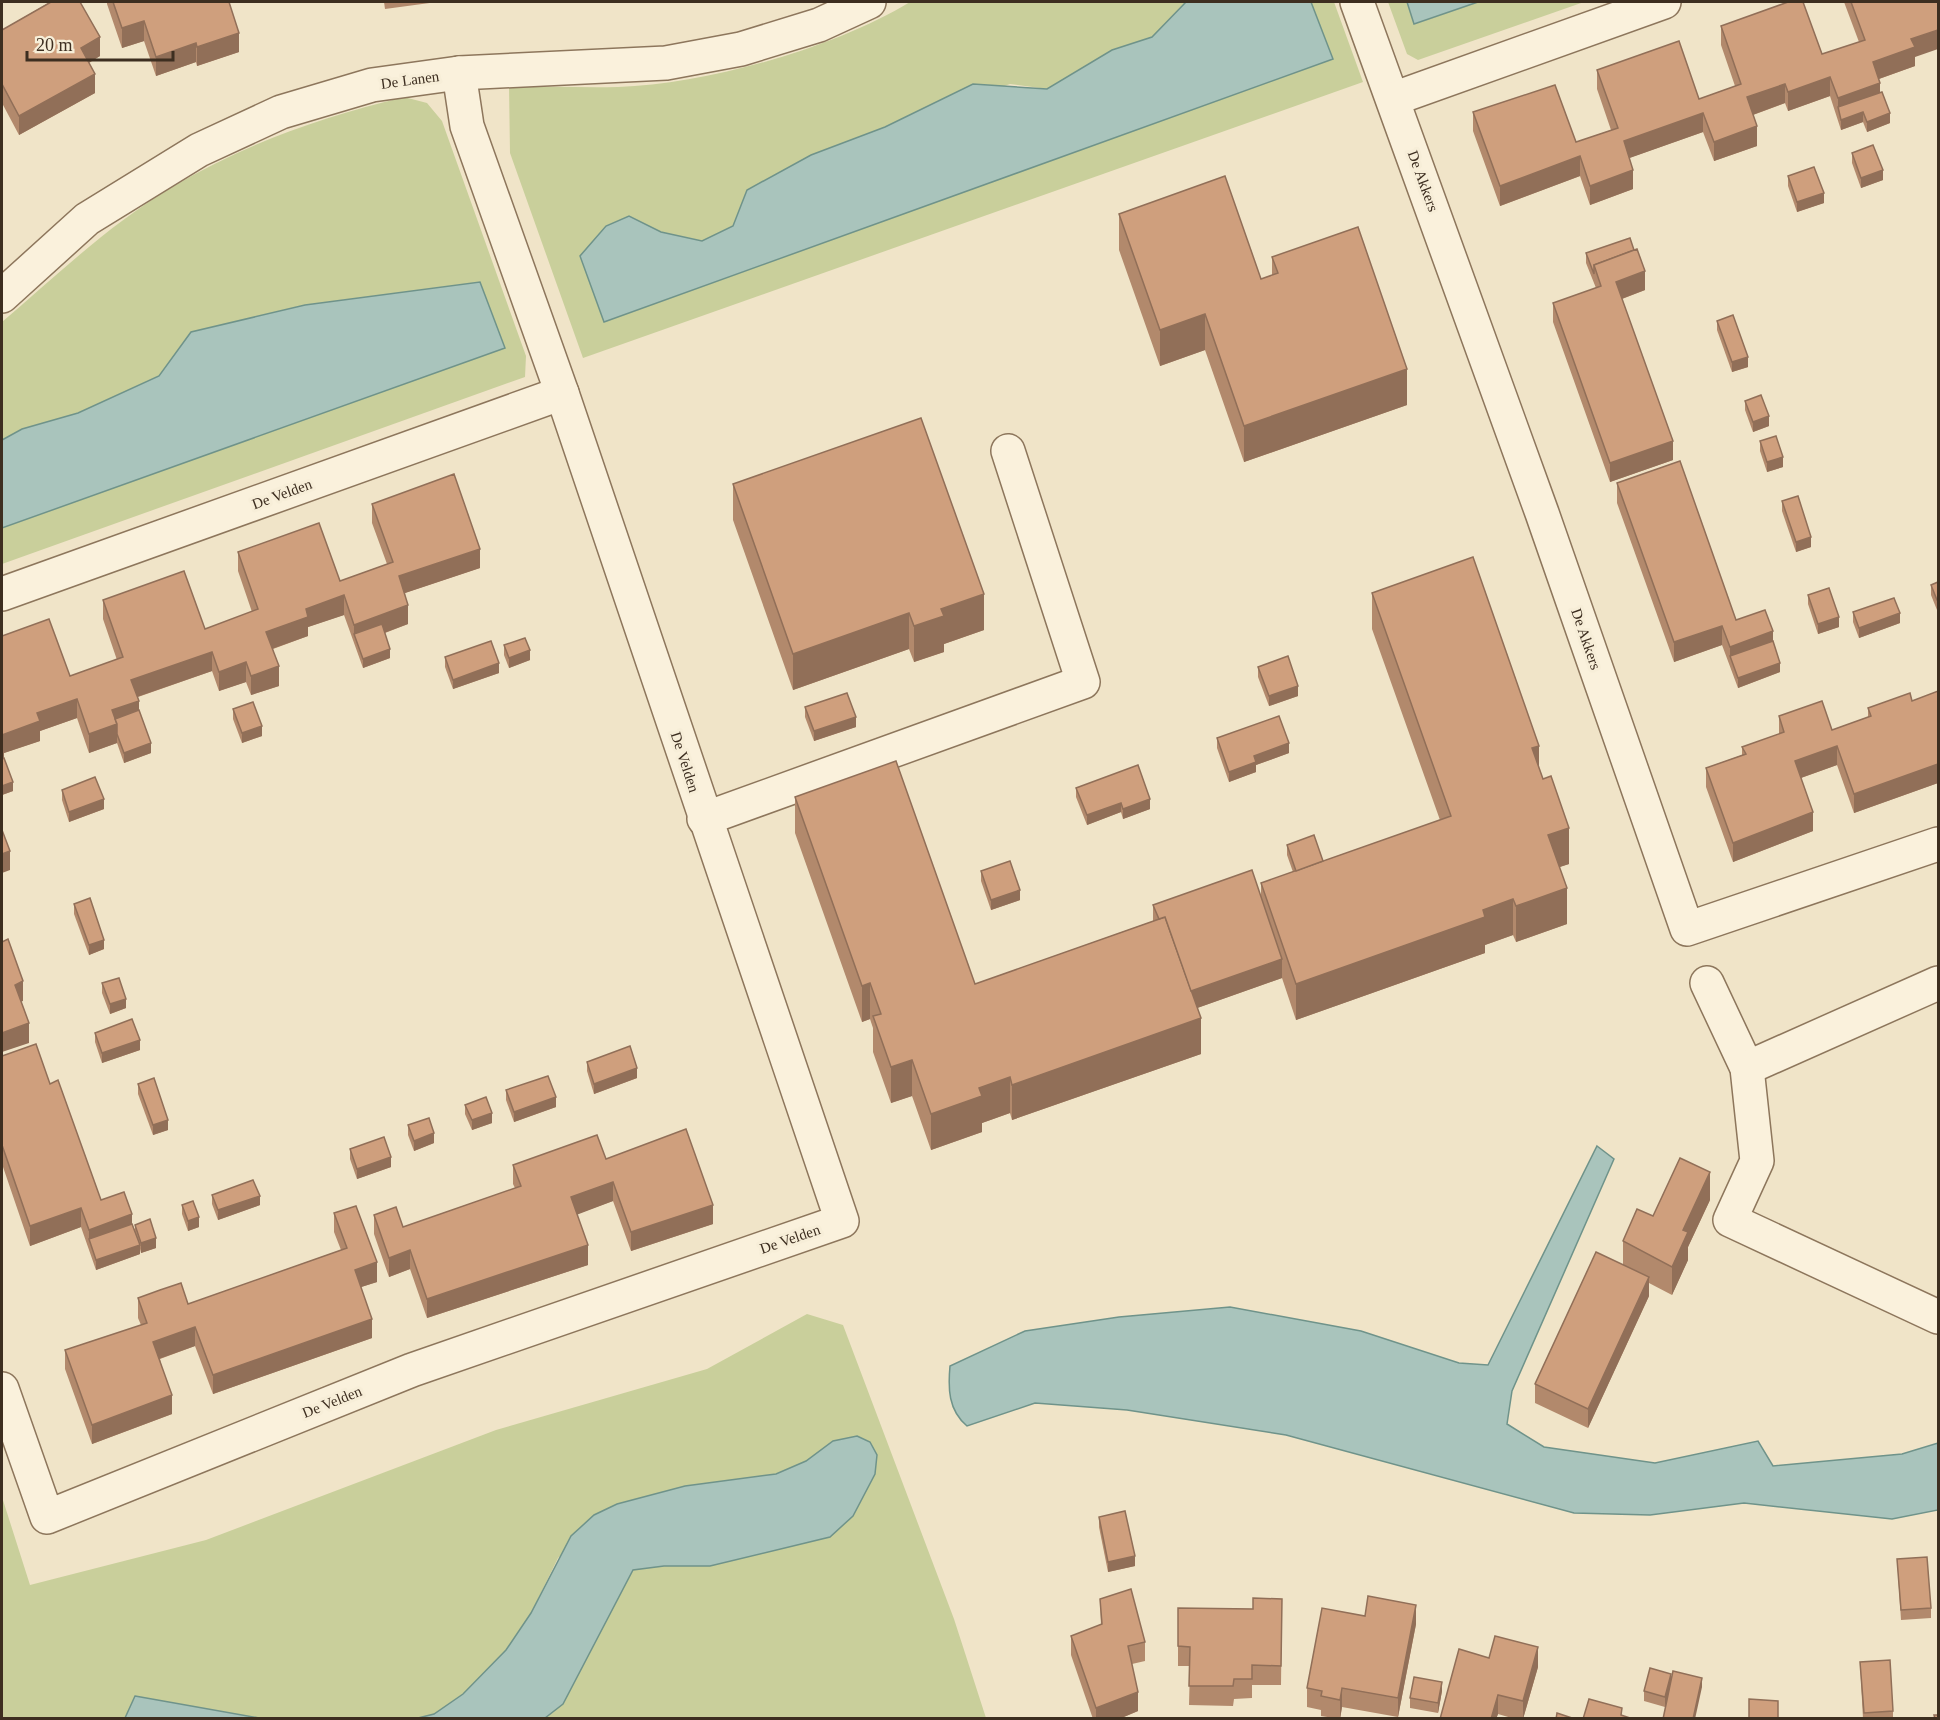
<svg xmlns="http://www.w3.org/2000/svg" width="1940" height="1720" font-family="'Times New Roman',serif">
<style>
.green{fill:#c9cf9b}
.water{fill:#a9c4bc;stroke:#6f938a;stroke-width:1.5}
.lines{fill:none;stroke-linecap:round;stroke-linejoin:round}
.minor-casing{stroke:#8d765c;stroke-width:36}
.minor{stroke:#faf1dc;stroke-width:33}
.wall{fill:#b2896c}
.shaded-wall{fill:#916f58}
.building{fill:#cf9f7d;stroke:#916f58;stroke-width:1.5}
.labels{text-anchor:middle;stroke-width:6;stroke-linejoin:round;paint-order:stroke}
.street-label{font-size:15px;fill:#3d2e20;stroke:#f7eed8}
</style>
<rect width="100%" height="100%" fill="#f0e4c8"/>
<g class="green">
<path d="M910 2H1186L1152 37 1112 50 1047 89 1010 84 811 155 747 190 733 226 703 241 661 232 629 216 581 256 604 322 1332 59 1311 2H1334L1363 82 583 358 510 153 509 86C545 86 582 88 618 87 708 84 834 48 910 2Z"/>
<path d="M1388 2H1407L1415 24 1478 2H1584L1418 60 1407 54Z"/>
<path d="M404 97 427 103 442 121 526 356 525 377 2 564V528L504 348 480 282 304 305 191 332 159 376 78 413 22 429 2 440V322C57 275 111 223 174 186 246 143 323 117 404 97Z"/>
<path d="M807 1314 843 1325 954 1619 986 1718H545L563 1704 633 1570 664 1566 853 1516 875 1474 833 1441 806 1461 776 1474 685 1486 617 1504 558 1558 531 1613 506 1650 488 1669 463 1694 434 1714 418 1718H259L135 1696 126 1718H2V1497L30 1585 206 1540 496 1430 707 1369Z"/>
</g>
<g class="water">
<path d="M1186 2H1311L1333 59 604 322 580 256 606 226 629 216 661 232 702 241 733 226 747 190 811 155 885 127 973 84 1047 89 1112 50 1152 37Z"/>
<path d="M1407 2H1478L1414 24Z"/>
<path d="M480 282 505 348 2 528V440L22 429 78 413 159 376 191 332 305 305Z"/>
<path d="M1597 1146 1614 1159 1512 1391 1507 1424 1544 1447 1655 1463 1758 1441 1773 1466 1902 1454 1938 1443V1510L1892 1519 1744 1503 1650 1515 1574 1513 1286 1435 1127 1410 1035 1403 967 1426C948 1410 948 1388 950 1366L1025 1331 1119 1317 1230 1307 1361 1331 1459 1363 1488 1365Z"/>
<path d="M857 1436 870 1442 877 1455 875 1474 853 1516 830 1537 710 1566H664L633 1570 563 1704 545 1718H418L434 1714 463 1694 506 1650 531 1613 571 1536 594 1515 617 1504 685 1486 776 1474 806 1461 833 1441Z"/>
<path d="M135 1696 259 1718H125Z"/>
</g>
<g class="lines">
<g class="minor-casing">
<g id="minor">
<path d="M1357 2 1542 513 1687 929 1938 844"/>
<path d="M1393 99 1664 2"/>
<path d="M2 296 87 219 199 150 281 112 372 85 459 73 666 63 741 49 819 25 869 2"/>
<path d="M2 594 562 393"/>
<path d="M704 819 1083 682 1008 451"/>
<path d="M1707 983 1747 1068 1757 1161 1730 1220 1938 1317"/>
<path d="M1747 1068 1938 983"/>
<path d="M2 1389 47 1517 412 1370 842 1221 562 393 467 126 459 73"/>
</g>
</g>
<use href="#minor" class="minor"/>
</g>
<g class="wall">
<path d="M48 2H80L100 56 89 63 95 93 19 135 2 103V30L48 3Z"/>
<path d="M107 2H229L239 52 197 66 196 62 156 76 144 41 122 48 107 4Z"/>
<path d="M384 2H437L385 9Z"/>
<path d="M1844 2H1938L1915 57V66L1879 79 1880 92 1890 123 1867 132 1863 122 1841 130 1830 96 1788 111 1785 103 1753 115 1757 146 1714 161 1703 132 1629 158 1633 189 1590 205 1580 176 1500 206 1473 131V112L1576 142 1611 130 1597 89V70L1699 99 1735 86 1721 45V26L1822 54 1859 42Z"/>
<path d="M1852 153 1883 180 1861 188 1852 163Z"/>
<path d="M1788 176 1824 203 1797 212 1788 186Z"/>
<path d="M1119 214 1261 279 1272 275V257L1407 405 1244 462 1205 350 1160 366 1119 250Z"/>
<path d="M1586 253 1645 290 1622 299 1673 460 1610 482 1553 322V303L1596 288 1586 263Z"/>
<path d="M1717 321 1748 367 1732 372 1717 330Z"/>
<path d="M1745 401 1769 426 1753 432 1745 410Z"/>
<path d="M1760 441 1783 467 1767 472 1760 451Z"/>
<path d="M1617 483 1736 620 1773 641 1780 672 1738 688 1722 645 1674 662 1617 503Z"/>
<path d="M733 484 984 630 944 644V652L914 662 909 649 793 690 733 520Z"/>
<path d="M1782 501 1811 547 1796 552 1782 511Z"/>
<path d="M372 504 480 568 405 593 408 624 385 633 390 658 363 668 344 615 308 627V636L273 649 279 686 251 695 246 682 219 691 212 671 138 697 139 710 151 753 124 763 117 743 89 753 77 718 40 731V741L4 753V758L13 791 2 795V636L70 676 117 660 103 619V600L205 629 252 612 238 571V552L340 581 387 564 372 523Z"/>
<path d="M1938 582 1937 610 1931 595V585Z"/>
<path d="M1372 593 1539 769 1569 864 1559 867 1567 924 1516 942 1513 935 1485 945V953L1296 1020 1282 978 1197 1008 1201 1054 1012 1120 1010 1113 982 1123V1132L931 1150 912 1096 891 1103 873 1052V1028L870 1019 862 1022 795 833V797L975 984 1153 921V905L1261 897V883L1293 872 1287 855V845L1323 861 1440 820 1372 629Z"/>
<path d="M1808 595 1839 627 1818 634 1808 604Z"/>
<path d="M1853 612 1900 623 1859 638 1853 622Z"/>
<path d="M504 645 530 660 509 668 504 655Z"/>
<path d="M445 657 499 673 453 689 445 667Z"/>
<path d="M1258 667 1298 696 1269 706 1258 677Z"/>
<path d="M1938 691V783L1854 813 1837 765 1801 778 1813 831 1733 862 1706 787V768L1742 755V747L1779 734V716L1832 730 1868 717V708L1912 701Z"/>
<path d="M805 707 856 727 814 741 805 717Z"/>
<path d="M233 709 262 736 242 743 233 719Z"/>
<path d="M1217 738 1289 753 1256 765V772L1229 782 1217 748Z"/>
<path d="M1076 788 1150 809 1123 819 1121 812 1087 825 1076 797Z"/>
<path d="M62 790 104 809 69 822 62 800Z"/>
<path d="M981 871 1020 900 991 910 981 881Z"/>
<path d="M74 904 104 949 89 955 74 914Z"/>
<path d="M102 983 126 1008 110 1014 102 993Z"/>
<path d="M95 1033 140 1050 102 1063 95 1042Z"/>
<path d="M2 1056 50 1084 101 1200 132 1224 135 1230V1225L156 1248 141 1253 140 1249V1254L96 1270 81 1227 30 1246 2 1164Z"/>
<path d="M587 1062 637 1078 594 1094 587 1071Z"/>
<path d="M138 1084 168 1130 153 1135 138 1094Z"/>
<path d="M506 1090 556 1107 514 1122 506 1100Z"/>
<path d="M465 1105 492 1123 472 1130 465 1114Z"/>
<path d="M408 1125 434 1143 414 1151 408 1135Z"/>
<path d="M350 1149 391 1167 357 1179 350 1159Z"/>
<path d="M606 1159 713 1224 631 1251 613 1201 577 1214 588 1265 427 1318 410 1269 389 1277 374 1234V1215L403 1227 515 1188 513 1184V1165Z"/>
<path d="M212 1195 260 1205 218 1220 212 1204Z"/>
<path d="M1710 1200 1688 1247V1260L1672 1295 1649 1283V1296L1588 1428 1535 1403V1384L1623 1265V1241L1653 1216Z"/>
<path d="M182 1205 199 1227 188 1231 182 1214Z"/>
<path d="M334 1213 377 1282 361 1287 372 1338 213 1394 195 1346 160 1359 172 1414 92 1444 65 1369V1350L141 1325 138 1318V1298L188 1304 341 1250 334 1232Z"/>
<path d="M1099 1517 1135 1566 1108 1572 1099 1527Z"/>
<path d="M1897 1559 1931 1608V1618L1901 1620Z"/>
<path d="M1100 1599 1145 1642V1661L1132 1664 1138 1711 1119 1719H1093L1071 1655V1636L1101 1625Z"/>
<path d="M1282 1599 1281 1685H1252V1698L1234 1699 1233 1706 1189 1705 1190 1666H1178V1608L1253 1609Z"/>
<path d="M1365 1616 1416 1624 1398 1717 1342 1707 1340 1719 1321 1716V1710L1307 1707V1688Z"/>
<path d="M1489 1658 1538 1667 1523 1719H1515L1498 1714 1496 1719H1440Z"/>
<path d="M1860 1662 1893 1711V1719H1863Z"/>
<path d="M1671 1680 1702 1687 1665 1707 1644 1701V1691Z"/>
<path d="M1442 1691 1438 1713 1410 1708V1698Z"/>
</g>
<g class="shaded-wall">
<path d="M144 21V41L122 48V28Z"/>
<path d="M1938 30V49L1915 57V66L1873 81V62L1911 39Z"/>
<path d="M239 33V52L197 66V47Z"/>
<path d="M100 37V56L81 67V48Z"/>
<path d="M196 43V62L156 76V57Z"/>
<path d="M95 74V93L19 135V116Z"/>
<path d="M1830 77V96L1788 111V92Z"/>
<path d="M1880 83V102L1838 107V117V98Z"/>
<path d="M1785 84V103L1747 117V97Z"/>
<path d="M1863 112V122L1841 130V120Z"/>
<path d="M1703 113V132L1624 160V141Z"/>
<path d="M1890 113V123L1867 132V122Z"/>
<path d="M1757 126V146L1714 161V142Z"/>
<path d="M1580 156V176L1500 206V186Z"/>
<path d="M1633 170V189L1590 205V186Z"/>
<path d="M1883 170V180L1861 188V178Z"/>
<path d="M1824 193V203L1797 212V202Z"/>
<path d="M1645 271V290L1616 301V282Z"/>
<path d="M1205 314V350L1160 366V330Z"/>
<path d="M1748 357V367L1732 372V362Z"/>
<path d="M1407 369V405L1244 462V426Z"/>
<path d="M1769 416V426L1753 432V422Z"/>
<path d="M1673 441V460L1610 482V463Z"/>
<path d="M1783 457V467L1767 472V462Z"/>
<path d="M1811 537V547L1796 552V542Z"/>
<path d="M480 549V568L399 595V576Z"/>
<path d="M984 594V630L944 644V652L914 662V626L941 609Z"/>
<path d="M344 595V615L308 627V636L266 651V632L306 609Z"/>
<path d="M1937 600H1938V609L1937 610Z"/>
<path d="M408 605V624L357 643 354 634V644V625Z"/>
<path d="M909 613V649L793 690V654Z"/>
<path d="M1900 613V623L1859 638V628Z"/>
<path d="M1839 617V627L1818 634V624Z"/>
<path d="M1722 626V645L1674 662V642Z"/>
<path d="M1773 631V651L1730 656V647Z"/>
<path d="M390 649V658L363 668V659Z"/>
<path d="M530 650V660L509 668V658Z"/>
<path d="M212 652V671L131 699V680Z"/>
<path d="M246 662V682L219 691V672Z"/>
<path d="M499 663V673L453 689V680Z"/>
<path d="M1780 663V672L1738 688V678Z"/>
<path d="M279 666V686L251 695V676Z"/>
<path d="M1298 686V696L1269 706V696Z"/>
<path d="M77 699V718L40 731V741L4 753V768H2V735L37 713Z"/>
<path d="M139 701V720L117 728V743L89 753V734L112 710Z"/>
<path d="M856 717V727L814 741V731Z"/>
<path d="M262 726V736L242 743V733Z"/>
<path d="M151 743V753L124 763V753Z"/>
<path d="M1289 743V753L1256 765V772L1229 782V772L1254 756Z"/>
<path d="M1539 746V782L1532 748Z"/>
<path d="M1837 746V765L1795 780V761Z"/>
<path d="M1938 764V783L1854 813V794Z"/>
<path d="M13 782V791L2 795V786Z"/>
<path d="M104 799V809L69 822V812Z"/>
<path d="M1150 799V809L1123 819V809Z"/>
<path d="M1121 803V812L1087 825V815Z"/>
<path d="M1813 812V831L1733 862V843Z"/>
<path d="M1569 828V864L1548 871V835Z"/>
<path d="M10 851V870L2 873V854Z"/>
<path d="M1567 888V924L1516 942V906Z"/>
<path d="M1020 890V900L991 910V900Z"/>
<path d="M1513 899V935L1485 945V953L1296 1020V984L1483 910Z"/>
<path d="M104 940V949L89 955V945Z"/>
<path d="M1282 959V978L1186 1012V993Z"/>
<path d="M23 981V1001L15 1004V985Z"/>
<path d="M870 983V1019L862 1022V986Z"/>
<path d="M126 999V1008L110 1014V1004Z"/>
<path d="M1201 1018V1054L1012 1120V1085Z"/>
<path d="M29 1023V1043L2 1052V1033Z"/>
<path d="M140 1040V1050L102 1063V1053Z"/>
<path d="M912 1060V1096L891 1103V1067Z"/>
<path d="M637 1068V1078L594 1094V1084Z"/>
<path d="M1010 1077V1113L982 1123V1132L931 1150V1114L979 1088Z"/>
<path d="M556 1097V1107L514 1122V1112Z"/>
<path d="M492 1113V1123L472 1130V1120Z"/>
<path d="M168 1120V1130L153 1135V1125Z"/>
<path d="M434 1133V1143L414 1151V1141Z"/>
<path d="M391 1157V1167L357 1179V1169Z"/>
<path d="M1710 1172V1200L1688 1247V1260L1672 1295V1267L1683 1230Z"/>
<path d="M613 1182V1201L571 1217V1197Z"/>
<path d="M260 1196V1205L218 1220V1210Z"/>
<path d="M713 1205V1224L631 1251V1232Z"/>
<path d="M81 1208V1227L30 1246V1226Z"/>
<path d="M132 1214V1233L89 1239V1249V1230Z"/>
<path d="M199 1217V1227L188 1231V1221Z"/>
<path d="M156 1238V1248L141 1253V1243Z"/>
<path d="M140 1245V1254L96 1270V1260Z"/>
<path d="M588 1245V1265L427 1318V1299Z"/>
<path d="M410 1250V1269L389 1277V1258Z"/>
<path d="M377 1262V1282L355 1289V1270Z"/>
<path d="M1649 1277V1296L1588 1428V1409Z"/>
<path d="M372 1319V1338L213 1394V1375Z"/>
<path d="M195 1327V1346L153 1361V1342Z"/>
<path d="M172 1395V1414L92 1444V1425Z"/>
<path d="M1135 1556V1566L1108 1572V1562Z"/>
<path d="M1416 1605V1624L1398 1717V1698Z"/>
<path d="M1538 1647V1667L1523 1719V1701Z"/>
<path d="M1671 1674V1684L1665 1707V1697Z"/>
<path d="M1702 1678V1687L1695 1719H1693Z"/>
<path d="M1442 1682V1691L1438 1713V1703Z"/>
<path d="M1342 1688V1707L1340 1719V1700Z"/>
<path d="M1138 1692V1711L1119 1719H1096V1708Z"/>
<path d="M1498 1695V1714L1496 1719H1491Z"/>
</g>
<g class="building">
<path d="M51 2H80L100 37 81 48 95 74 19 116 2 84V30Z"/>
<path d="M113 2H229L239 33 197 47 196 43 156 57 144 21 122 28Z"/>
<path d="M1788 2H1803L1822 54 1865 40 1851 2H1938V30L1911 39 1915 47 1873 62 1880 83 1838 98 1830 77 1788 92 1785 84 1747 97 1757 126 1714 142 1703 113 1624 141 1633 170 1590 186 1580 156 1500 186 1473 112 1555 85 1576 142 1618 128 1597 70 1679 41 1699 99 1741 84 1721 26Z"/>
<path d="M1882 92 1890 113 1867 122 1863 112 1841 120 1838 107Z"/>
<path d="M1873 145 1883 170 1861 178 1852 153Z"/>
<path d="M1814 167 1824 193 1797 202 1788 176Z"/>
<path d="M1225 176 1261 279 1278 273 1272 257 1358 227 1407 369 1244 426 1205 314 1160 330 1119 214Z"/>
<path d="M1630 238 1634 250 1594 265V274L1586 253Z"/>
<path d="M1637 249 1645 271 1616 282 1673 441 1610 463 1553 303 1601 286 1594 265Z"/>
<path d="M1733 315 1748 357 1732 362 1717 321Z"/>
<path d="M1761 395 1769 416 1753 422 1745 401Z"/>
<path d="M921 418 984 594 941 609 944 616 914 626 909 613 793 654 733 484Z"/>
<path d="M1776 436 1783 457 1767 462 1760 441Z"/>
<path d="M1680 461 1736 620 1765 610 1773 631 1730 647 1722 626 1674 642 1617 483Z"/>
<path d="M454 474 480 549 399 576 408 605 354 625 344 595 306 609 308 617 266 632 279 666 251 676 246 662 219 672 212 652 131 680 139 701 112 710 117 724 89 734 77 699 37 713 40 721 2 735V636L49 619 70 676 123 657 103 600 184 571 205 629 258 609 238 552 319 523 340 581 393 562 372 504Z"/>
<path d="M1798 496 1811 537 1796 542 1782 501Z"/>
<path d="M1473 557 1539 746 1532 748 1543 779 1551 776 1569 828 1548 835 1567 888 1516 906 1513 899 1483 910 1485 917 1296 984 1261 883 1451 816 1372 593Z"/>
<path d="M1938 582V600H1937L1931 585Z"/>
<path d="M1829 588 1839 617 1818 624 1808 595Z"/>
<path d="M1894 598 1900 613 1859 628 1853 612Z"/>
<path d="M382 624 390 649 363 659 354 634Z"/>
<path d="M525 638 530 650 509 658 504 645Z"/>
<path d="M491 641 499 663 453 680 445 657Z"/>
<path d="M1773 641 1780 663 1738 678 1730 656Z"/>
<path d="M1288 656 1298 686 1269 696 1258 667Z"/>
<path d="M1938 691V764L1854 794 1837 746 1795 761 1813 812 1733 843 1706 768 1746 754 1742 747 1784 732 1779 716 1822 701 1832 730 1871 716 1868 708 1910 693 1912 701Z"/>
<path d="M847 693 856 717 814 731 805 707Z"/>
<path d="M253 702 262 726 242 733 233 709Z"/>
<path d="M139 710 151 743 124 753 117 734V724L115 719Z"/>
<path d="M1279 716 1289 743 1254 756 1256 762 1229 772 1217 738Z"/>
<path d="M4 758 13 782 2 786V759Z"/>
<path d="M896 761 975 984 1165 917 1201 1018 1012 1085 1010 1077 979 1088 982 1096 931 1114 912 1060 891 1067 873 1016 881 1014 870 983 862 986 795 797Z"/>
<path d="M1138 765 1150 799 1123 809 1121 803 1087 815 1076 788Z"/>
<path d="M95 777 104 799 69 812 62 790Z"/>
<path d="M2 830 10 851 2 854Z"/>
<path d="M1314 835 1323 861 1296 871 1287 845Z"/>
<path d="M1010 861 1020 890 991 900 981 871Z"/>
<path d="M1252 870 1282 959 1191 991 1165 917 1159 919 1153 905Z"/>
<path d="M90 898 104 940 89 945 74 904Z"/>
<path d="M8 939 23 981 15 985 29 1023 2 1033V942Z"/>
<path d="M119 978 126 999 110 1004 102 983Z"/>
<path d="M132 1019 140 1040 102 1053 95 1033Z"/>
<path d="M36 1044 50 1084 58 1080 101 1200 124 1192 132 1214 89 1230 81 1208 30 1226 2 1145V1056Z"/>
<path d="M630 1046 637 1068 594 1084 587 1062Z"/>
<path d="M548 1076 556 1097 514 1112 506 1090Z"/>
<path d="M154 1078 168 1120 153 1125 138 1084Z"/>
<path d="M486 1097 492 1113 472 1120 465 1105Z"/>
<path d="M429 1118 434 1133 414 1141 408 1125Z"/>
<path d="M686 1129 713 1205 631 1232 613 1182 571 1197 588 1245 427 1299 410 1250 389 1258 374 1215 396 1207 403 1227 521 1186 513 1165 597 1135 606 1159Z"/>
<path d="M384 1137 391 1157 357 1169 350 1149Z"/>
<path d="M1680 1158 1710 1172 1683 1230 1688 1232 1672 1267 1623 1241 1637 1209 1653 1216Z"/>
<path d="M253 1180 260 1196 218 1210 212 1195Z"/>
<path d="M193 1201 199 1217 188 1221 182 1205Z"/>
<path d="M356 1206 377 1262 355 1270 372 1319 213 1375 195 1327 153 1342 172 1395 92 1425 65 1350 147 1323 138 1298 160 1290 181 1283 188 1304 347 1248 334 1213Z"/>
<path d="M150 1219 156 1238 141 1243 135 1225Z"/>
<path d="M132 1224 140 1245 96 1260 89 1239Z"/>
<path d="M1596 1252 1649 1277 1588 1409 1535 1384Z"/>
<path d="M1125 1511 1135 1556 1108 1562 1099 1517Z"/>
<path d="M1927 1557 1931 1608 1901 1610 1897 1559Z"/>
<path d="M1131 1589 1145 1642 1128 1646 1138 1692 1096 1708 1071 1636 1102 1624 1100 1599Z"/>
<path d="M1368 1596 1416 1605 1398 1698 1342 1688 1340 1700 1321 1696 1322 1691 1307 1688 1322 1608 1365 1616Z"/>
<path d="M1253 1598 1282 1599 1281 1666 1252 1665V1679H1234L1233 1686H1189L1190 1647 1178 1646V1608L1253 1609Z"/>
<path d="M1495 1636 1538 1647 1523 1701 1498 1695 1491 1719H1440L1459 1649 1489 1658Z"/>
<path d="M1890 1660 1893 1711 1864 1713 1860 1662Z"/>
<path d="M1650 1668 1671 1674 1665 1697 1644 1691Z"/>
<path d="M1673 1671 1702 1678 1693 1719H1663Z"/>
<path d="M1414 1677 1442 1682 1438 1703 1410 1698Z"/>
<path d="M1589 1699 1622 1708 1621 1715 1633 1719H1583Z"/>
<path d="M1749 1699 1778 1701V1719H1749Z"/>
<path d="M1557 1713 1575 1719H1556Z"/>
<path d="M1934 1715H1938V1719H1935Z"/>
</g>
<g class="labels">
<g class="street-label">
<text transform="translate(410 80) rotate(-8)" y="5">De Lanen</text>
<text transform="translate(1423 181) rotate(70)" y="5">De Akkers</text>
<text transform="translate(282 494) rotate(-20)" y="5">De Velden</text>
<text transform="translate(1586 639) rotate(71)" y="5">De Akkers</text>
<text transform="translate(685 762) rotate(72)" y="5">De Velden</text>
<text transform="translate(790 1239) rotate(-19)" y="5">De Velden</text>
<text transform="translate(332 1402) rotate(-22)" y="5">De Velden</text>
</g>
</g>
<rect width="1940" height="1720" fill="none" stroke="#3d2e20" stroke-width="6"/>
<path d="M27 51v9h146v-9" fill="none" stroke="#3d2e20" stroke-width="3"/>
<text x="36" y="51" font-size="18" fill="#3d2e20" stroke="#f7eed8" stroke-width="4.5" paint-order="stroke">20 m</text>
</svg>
